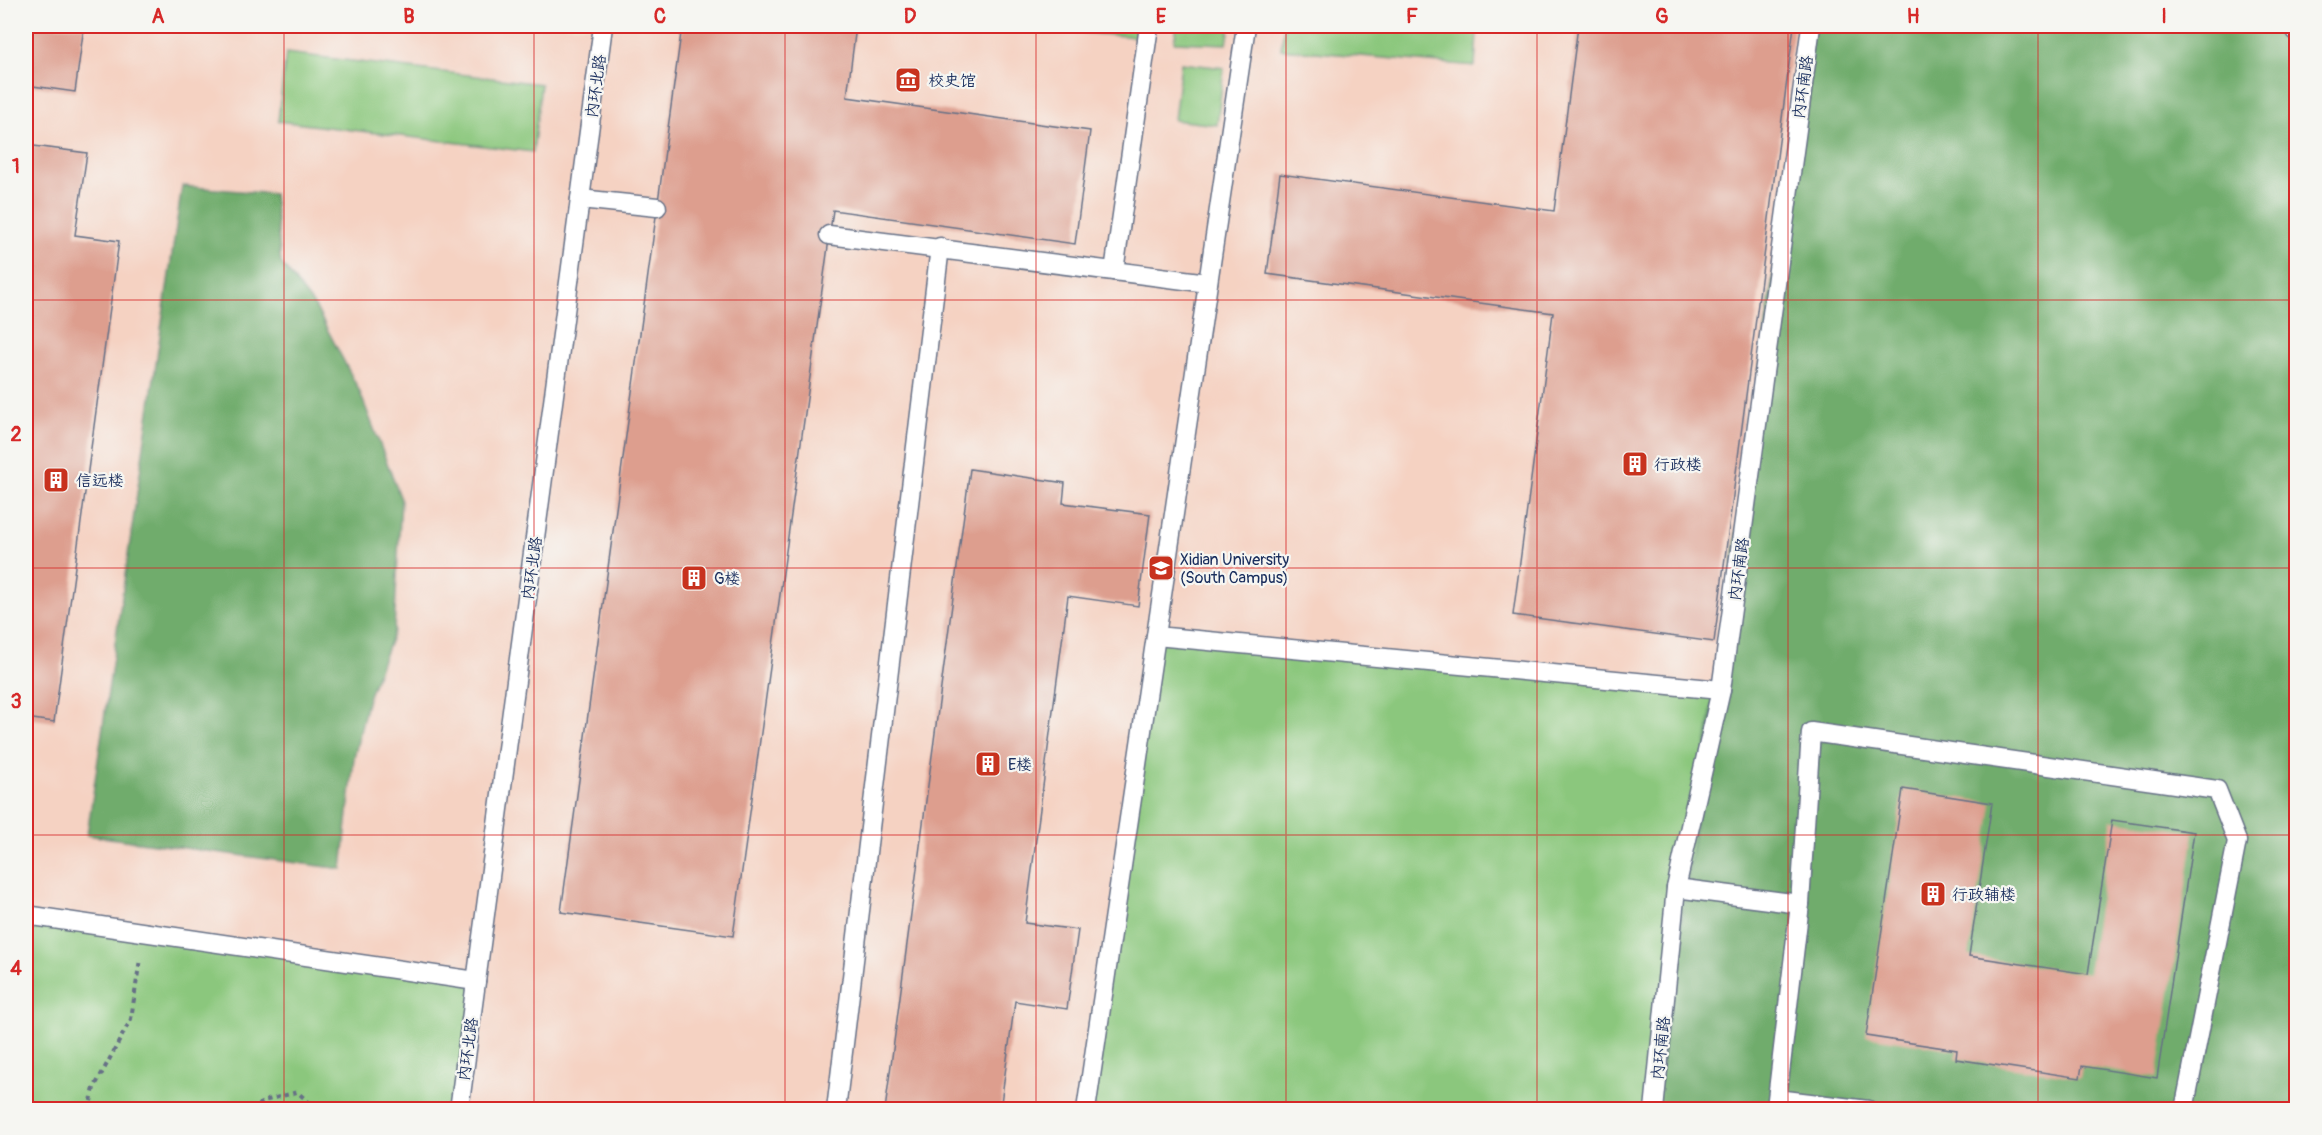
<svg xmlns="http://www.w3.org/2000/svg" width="2322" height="1135" font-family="Pangolin,'LXGW WenKai TC',sans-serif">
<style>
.built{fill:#f5d2c2}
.green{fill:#8bc77d;stroke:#537b6e;stroke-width:1.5}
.forest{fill:#70ac6c;stroke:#466e65;stroke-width:1.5}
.building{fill:#dd9e8e}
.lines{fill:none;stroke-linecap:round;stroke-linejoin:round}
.lane-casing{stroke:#667086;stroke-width:21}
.path{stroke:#667086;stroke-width:4;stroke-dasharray:4.5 4.5;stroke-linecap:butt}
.lane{stroke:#fff;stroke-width:18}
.grid{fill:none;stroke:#d62828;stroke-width:1.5;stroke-opacity:0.55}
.labels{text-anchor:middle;stroke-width:4.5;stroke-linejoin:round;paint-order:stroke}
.poi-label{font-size:16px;fill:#1b2f5e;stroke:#f6f6f2;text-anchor:start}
.street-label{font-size:16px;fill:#1b2f5e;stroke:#f6f6f2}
.neatline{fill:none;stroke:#d62828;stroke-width:2}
.grid-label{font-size:20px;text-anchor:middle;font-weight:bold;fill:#d62828}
</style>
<rect width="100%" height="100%" fill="#f6f6f2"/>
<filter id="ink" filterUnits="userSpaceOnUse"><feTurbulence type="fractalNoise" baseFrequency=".0167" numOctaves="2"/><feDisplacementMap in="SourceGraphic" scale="12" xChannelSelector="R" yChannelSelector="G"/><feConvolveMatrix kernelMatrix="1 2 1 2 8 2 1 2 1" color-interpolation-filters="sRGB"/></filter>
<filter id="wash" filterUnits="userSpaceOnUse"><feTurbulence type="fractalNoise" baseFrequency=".008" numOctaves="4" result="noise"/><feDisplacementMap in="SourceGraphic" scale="24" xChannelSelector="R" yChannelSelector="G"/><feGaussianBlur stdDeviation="1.35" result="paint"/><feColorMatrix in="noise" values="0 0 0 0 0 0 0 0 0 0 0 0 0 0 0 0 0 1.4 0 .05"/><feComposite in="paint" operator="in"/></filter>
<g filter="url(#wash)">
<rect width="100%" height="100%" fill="#f0e8d1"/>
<rect class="built" x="26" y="26" width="2270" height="1083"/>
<g class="green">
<path d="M1007 26H1137L1136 37Z"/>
<path d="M1177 26H1230L1227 44 1174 42Z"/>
<path d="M1284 26H1451L1477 33 1475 66 1281 49Z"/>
<path d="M286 53 541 84 533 152 278 121Z"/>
<path d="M1181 63 1224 68 1217 125 1174 120Z"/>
<path d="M1156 636 1721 690 1656 1109 1086 1110Z"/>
<path d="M26 915 476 981 459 1109 26 1110Z"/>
</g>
<g class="forest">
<path d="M1808 26H2296V1109L1655 1110Z"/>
<path d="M182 186 274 194 281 263 316 308 359 390 401 499 394 631 368 698 354 758 342 869 87 835Z"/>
</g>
<g id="blocks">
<g class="building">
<path d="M26 26H84L75 92 26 85Z"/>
<path d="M682 26H856L847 97 1090 131 1075 244 833 210 733 936 561 912Z"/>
<path d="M1578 26H1794L1714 642 1513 615 1553 313 1267 274 1280 174 1554 211Z"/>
<path d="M26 145 87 153 75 235 119 241 54 722 26 718Z"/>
<path d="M970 469 1065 483 1063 503 1150 514 1138 606 1068 596 1025 923 1078 930 1067 1009 1015 1001 1000 1110H885Z"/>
<path d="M1903 789 1992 803 1969 956 2088 974 2112 820 2194 832 2157 1078 2082 1066 2080 1078 1956 1059 1957 1050 1866 1036Z"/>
</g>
</g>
</g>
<g filter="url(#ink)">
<use href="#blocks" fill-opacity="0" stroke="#667086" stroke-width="1.5"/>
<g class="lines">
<g class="lane-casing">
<g id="lane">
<path d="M2294 26 2296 31"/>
<path d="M580 199 657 207"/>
<path d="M829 235 1208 283"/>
<path d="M1114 271 1149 26"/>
<path d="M1156 636 1721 690"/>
<path d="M1676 888 1800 904 1811 732 2217 790 2237 841 2184 1110"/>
<path d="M1800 904 1777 1099 1868 1110"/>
<path d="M26 915 476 981"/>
<path d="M459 1110 603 26"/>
<path d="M836 1110 940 247"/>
<path d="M1086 1110 1246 26"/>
<path d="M1654 1110 1676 888 1721 690 1811 26"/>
</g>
</g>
<g class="path">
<path d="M89 1110 94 1088 131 1019 140 959"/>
<path d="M251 1110 264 1101 297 1092 318 1110"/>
</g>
<use href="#lane" class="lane"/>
</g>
</g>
<path class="grid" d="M284 26V1110M534 26V1110M785 26V1110M1036 26V1110M1286 26V1110M1537 26V1110M1788 26V1110M2038 26V1110M26 300H2296M26 568H2296M26 835H2296"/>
<defs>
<g id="museum-square" transform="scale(1.35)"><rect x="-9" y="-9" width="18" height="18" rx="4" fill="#c8321e" stroke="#f6f6f2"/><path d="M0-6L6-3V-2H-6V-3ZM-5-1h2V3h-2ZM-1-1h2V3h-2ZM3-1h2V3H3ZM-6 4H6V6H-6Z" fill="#fff"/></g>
<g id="building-square" transform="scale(1.35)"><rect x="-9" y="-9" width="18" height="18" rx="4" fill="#c8321e" stroke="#f6f6f2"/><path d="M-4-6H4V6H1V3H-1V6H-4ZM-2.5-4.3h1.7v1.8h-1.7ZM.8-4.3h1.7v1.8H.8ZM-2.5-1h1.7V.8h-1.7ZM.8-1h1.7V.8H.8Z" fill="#fff"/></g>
<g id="university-square" transform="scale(1.35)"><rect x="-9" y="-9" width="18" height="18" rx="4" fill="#c8321e" stroke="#f6f6f2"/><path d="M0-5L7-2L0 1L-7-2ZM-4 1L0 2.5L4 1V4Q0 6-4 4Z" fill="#fff"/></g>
</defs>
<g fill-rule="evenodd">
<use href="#museum-square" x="908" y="80"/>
<use href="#building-square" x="1635" y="464"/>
<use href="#building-square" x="56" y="480"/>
<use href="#university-square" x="1161" y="568"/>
<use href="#building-square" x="694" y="578"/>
<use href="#building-square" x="988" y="764"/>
<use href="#building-square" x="1933" y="894"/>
</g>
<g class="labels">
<g class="poi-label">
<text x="928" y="86">校史馆</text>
<text x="1654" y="470">行政楼</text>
<text x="76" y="486">信远楼</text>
<text x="1180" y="565">Xidian University<tspan x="1180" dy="18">(South Campus)</tspan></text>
<text x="714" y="584">G楼</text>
<text x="1008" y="770">E楼</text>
<text x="1952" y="900">行政辅楼</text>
</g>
<g class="street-label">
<text transform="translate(595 86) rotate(-82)" y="6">内环北路</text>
<text transform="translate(1802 87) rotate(-82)" y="6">内环南路</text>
<text transform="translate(531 568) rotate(-82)" y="6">内环北路</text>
<text transform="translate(1738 569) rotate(-82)" y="6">内环南路</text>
<text transform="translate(1660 1048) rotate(-84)" y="6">内环南路</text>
<text transform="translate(467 1049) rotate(-82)" y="6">内环北路</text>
</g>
</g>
<rect width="2322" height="1135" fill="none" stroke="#f6f6f2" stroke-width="66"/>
<rect x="33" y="33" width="2256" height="1069" class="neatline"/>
<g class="grid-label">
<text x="158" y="23">A</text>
<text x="409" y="23">B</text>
<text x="660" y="23">C</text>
<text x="910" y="23">D</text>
<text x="1161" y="23">E</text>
<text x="1412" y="23">F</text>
<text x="1662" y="23">G</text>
<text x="1913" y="23">H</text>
<text x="2164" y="23">I</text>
<text x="16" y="173">1</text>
<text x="16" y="441">2</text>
<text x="16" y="708">3</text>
<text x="16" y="975">4</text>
</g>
</svg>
